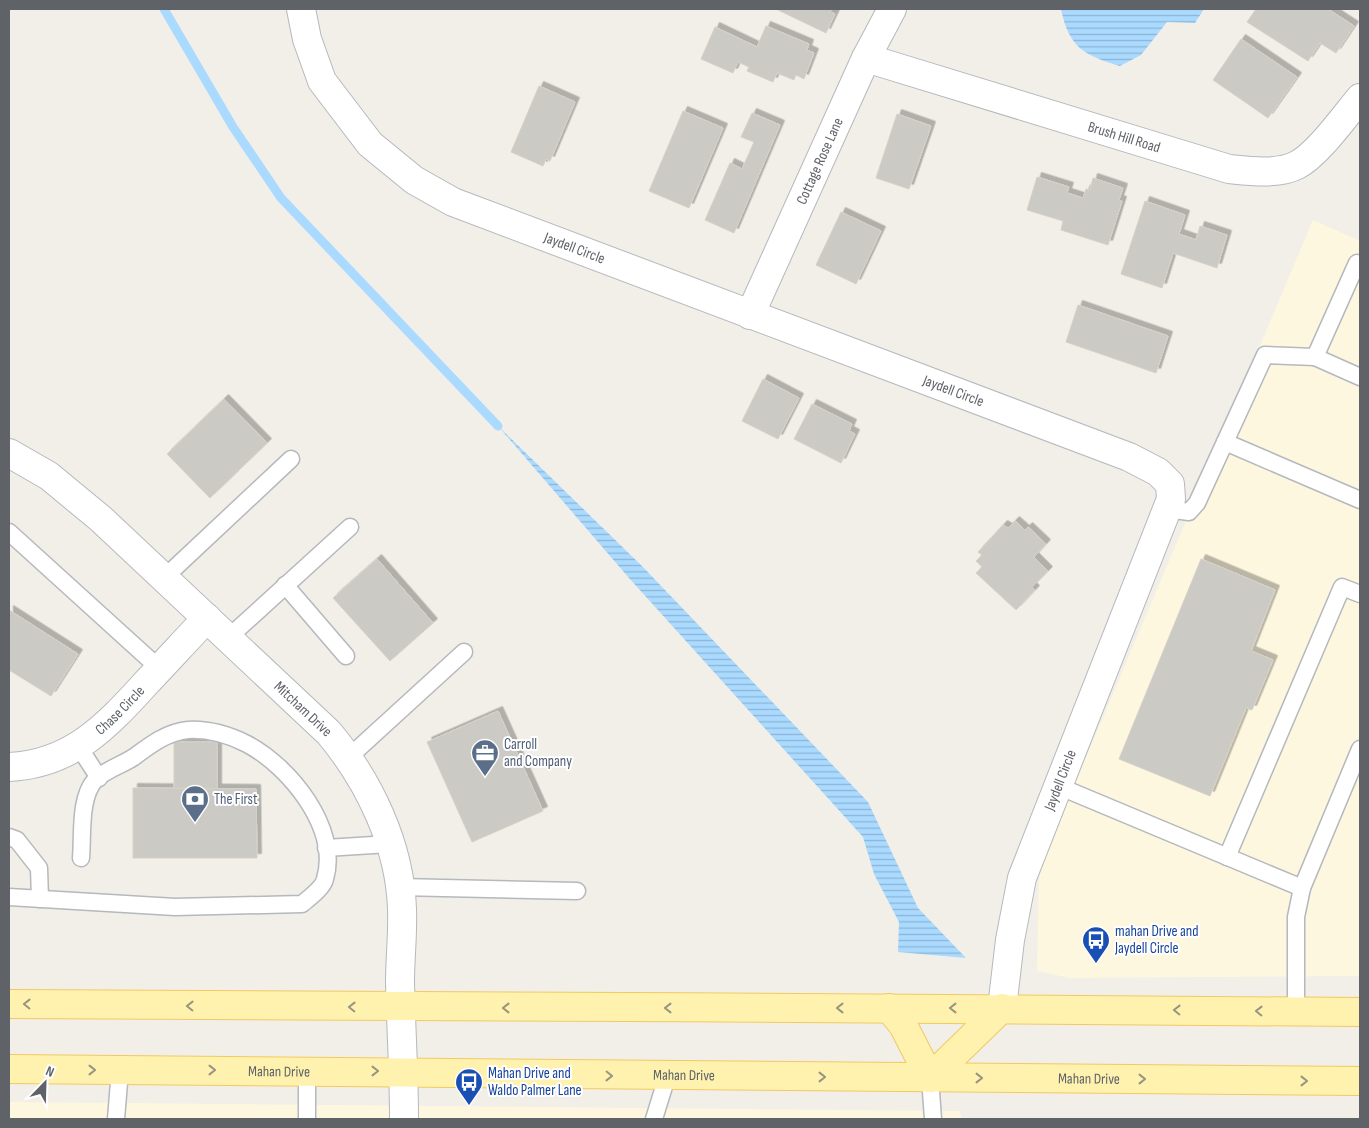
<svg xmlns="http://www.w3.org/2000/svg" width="1369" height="1128" font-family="'Sofia Sans Condensed',sans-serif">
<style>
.commercial{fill:#fef7e0}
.water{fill:url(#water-rules)}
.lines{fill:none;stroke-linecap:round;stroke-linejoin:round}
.stream{stroke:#aadaff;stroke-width:9}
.building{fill:#cccac5;stroke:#d6d1c6;filter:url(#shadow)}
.service-casing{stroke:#b5b8bc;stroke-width:19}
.minor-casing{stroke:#b5b8bc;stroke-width:30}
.primary-casing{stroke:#f2c960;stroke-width:30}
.service{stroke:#fff;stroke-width:16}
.minor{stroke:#fff;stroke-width:28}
.primary{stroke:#fff2af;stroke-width:28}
.oneway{stroke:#979581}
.labels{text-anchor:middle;stroke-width:4;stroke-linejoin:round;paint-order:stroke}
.street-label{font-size:15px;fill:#5f6368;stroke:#fff}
.service-label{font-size:15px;fill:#4e5e75;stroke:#fff;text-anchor:start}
.transit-label{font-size:15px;fill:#164399;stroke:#fff;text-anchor:start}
</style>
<defs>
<pattern id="water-rules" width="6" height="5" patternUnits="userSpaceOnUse" patternTransform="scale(1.25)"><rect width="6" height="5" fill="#aadaff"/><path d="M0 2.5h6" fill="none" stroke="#8eb4d2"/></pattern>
<filter id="shadow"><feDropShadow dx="4.5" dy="-4.5" stdDeviation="0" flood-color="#0004"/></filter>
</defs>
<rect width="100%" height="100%" fill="#f1efe8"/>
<g class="commercial">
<path d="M1313 220 1360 241V976L1070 978 1037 971 1039 869Z"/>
<path d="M9 1102 959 1111 962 1119H9Z"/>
</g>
<g class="water">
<path d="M1061 9H1204L1195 23 1167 22 1141 55 1120 66C1083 55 1069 47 1061 9Z"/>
<path d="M498 426 643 567 868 802 918 908 966 958 898 952 899 922 874 874 863 837 629 578Z"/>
</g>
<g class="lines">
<path class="stream" d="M164 9 233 127 281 198 498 426"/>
</g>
<g class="building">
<path d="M776 9H832L830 12 835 14 826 33Z"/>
<path d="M1256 9H1328L1354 26 1336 53 1320 43 1308 61 1247 22Z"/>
<path d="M766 26 809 44 807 50 814 53 804 79 796 75 794 80 777 73 773 82 747 71 749 67 738 62 733 73 701 59 715 27 757 47Z"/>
<path d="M1241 39 1297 77 1268 118 1213 80Z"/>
<path d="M539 86 575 102 550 161 546 159 543 166 511 152Z"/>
<path d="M683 111 723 128 689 208 649 191Z"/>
<path d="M752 113 780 125 734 233 705 220 730 163 742 169 754 142 741 137Z"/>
<path d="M897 114 931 126 909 189 876 178Z"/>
<path d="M1037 177 1069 187 1067 193 1083 198 1086 189 1090 190 1093 178 1123 188 1119 200 1122 201 1108 245 1061 230 1063 221 1027 210Z"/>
<path d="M1145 201 1185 215 1179 234 1196 240 1200 226 1227 235 1217 268 1173 253 1162 288 1121 274Z"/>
<path d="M841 212 881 231 856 284 816 265Z"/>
<path d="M1078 305 1168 336 1156 373 1066 342Z"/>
<path d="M763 379 799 398 778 439 742 421Z"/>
<path d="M224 399 267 443 210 498 167 454Z"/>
<path d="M812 404 852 424 849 431 855 434 841 463 794 439Z"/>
<path d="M1015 521 1025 530 1028 527 1046 544 1034 557 1048 571 1032 587 1035 590 1016 610 976 573 982 567 976 561 982 555 978 552 1003 525 1008 528Z"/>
<path d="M377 559 433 623 390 661 333 598Z"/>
<path d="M1201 559 1275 590 1251 651 1273 660 1252 710 1246 708 1210 796 1119 759Z"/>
<path d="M9 610 78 654 51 696 9 670Z"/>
<path d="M498 711 543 811 472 842 427 742Z"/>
<path d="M174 742H217V789L174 788Z"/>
<path d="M133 788 256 789 257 858H133Z"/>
</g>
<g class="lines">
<g class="service-casing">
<g id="service">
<path d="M1315 357 1357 263"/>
<path d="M1225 442 1360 500"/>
<path d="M1167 509 1189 512 1197 503 1265 355 1315 357 1360 377"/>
<path d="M9 532 160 669"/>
<path d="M164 578 291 459"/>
<path d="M285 585 346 656"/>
<path d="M228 638 350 527"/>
<path d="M79 747 99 778"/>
<path d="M349 757 464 652"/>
<path d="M1058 786 1302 888"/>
<path d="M9 837 17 840 39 868 40 899"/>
<path d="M326 848 389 844"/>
<path d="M1227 857 1342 587 1360 594"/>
<path d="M399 887 577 891"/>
<path d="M9 897 175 907 302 904C309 898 323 888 325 879 340 828 289 766 247 744 229 735 207 729 188 730 167 732 150 745 134 757 122 765 105 770 95 780 79 798 83 835 81 858"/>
<path d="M1296 1011V917L1302 888 1360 749"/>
<path d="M307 1071V1119"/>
<path d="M930 1078 933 1119"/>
<path d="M116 1119 120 1070"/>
<path d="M654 1119 667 1077"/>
</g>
</g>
<g class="minor-casing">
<g id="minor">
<path id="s1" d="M301 9 307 39 322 81 370 144 414 180 453 202 1129 457 1158 472 1170 484 1171 499 1022 878 1010 940 1002 1008"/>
<path id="s2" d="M866 58 1229 169C1249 171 1278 175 1297 165 1317 155 1345 116 1360 98"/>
<path id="s3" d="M750 315 866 58 892 9"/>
<path id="s4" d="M9 453 49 476 101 519 329 733C369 781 400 845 402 909 403 934 400 958 400 982 401 1028 404 1073 404 1119"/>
<path id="s5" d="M9 767C72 764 107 726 147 682 167 661 187 639 207 618"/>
</g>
</g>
<g class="primary-casing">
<g id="primary">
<path d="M9 1004C459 1008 910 1006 1360 1012"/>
<path d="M889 1008 903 1025 930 1078"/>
<path id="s6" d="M9 1069 1360 1081"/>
<path d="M930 1078 1002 1008"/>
</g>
</g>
<use href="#service" class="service"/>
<use href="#minor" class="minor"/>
<use href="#primary" class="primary"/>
</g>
<defs><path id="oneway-chevron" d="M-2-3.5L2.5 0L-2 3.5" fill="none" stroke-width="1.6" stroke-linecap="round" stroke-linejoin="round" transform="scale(1.25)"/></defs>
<g class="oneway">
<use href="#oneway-chevron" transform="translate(27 1004) rotate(-179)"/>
<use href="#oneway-chevron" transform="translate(190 1006) rotate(-179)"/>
<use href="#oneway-chevron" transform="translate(352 1007) rotate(-179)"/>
<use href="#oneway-chevron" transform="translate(506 1008) rotate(-180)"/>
<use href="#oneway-chevron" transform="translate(668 1008) rotate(-180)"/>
<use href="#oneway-chevron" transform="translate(840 1008) rotate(-180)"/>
<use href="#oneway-chevron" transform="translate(953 1008) rotate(180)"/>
<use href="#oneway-chevron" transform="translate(1177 1010) rotate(-179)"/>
<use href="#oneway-chevron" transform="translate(1259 1011) rotate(-179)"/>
<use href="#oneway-chevron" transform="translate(92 1070)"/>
<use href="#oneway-chevron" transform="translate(212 1070)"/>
<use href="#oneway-chevron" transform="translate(375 1071)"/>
<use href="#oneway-chevron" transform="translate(609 1076) rotate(1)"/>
<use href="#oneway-chevron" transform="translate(822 1077)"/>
<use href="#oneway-chevron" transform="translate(979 1078)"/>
<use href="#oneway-chevron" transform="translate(1142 1079)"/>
<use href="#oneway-chevron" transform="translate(1304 1081)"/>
</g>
<defs>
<g id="office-pin" transform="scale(1.4375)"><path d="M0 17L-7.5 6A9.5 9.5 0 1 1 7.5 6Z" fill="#5c6f8a" stroke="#fff"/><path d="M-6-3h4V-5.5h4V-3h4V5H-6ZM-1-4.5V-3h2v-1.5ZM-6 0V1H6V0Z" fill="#fff"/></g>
<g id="bank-pin" transform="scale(1.4375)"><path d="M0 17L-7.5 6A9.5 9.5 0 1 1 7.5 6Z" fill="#5c6f8a" stroke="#fff"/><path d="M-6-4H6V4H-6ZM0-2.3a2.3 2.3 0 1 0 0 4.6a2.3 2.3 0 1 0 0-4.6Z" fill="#fff"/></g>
<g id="bus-pin" transform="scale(1.4375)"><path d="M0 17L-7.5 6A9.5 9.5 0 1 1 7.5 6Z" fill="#1a4fb4" stroke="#fff"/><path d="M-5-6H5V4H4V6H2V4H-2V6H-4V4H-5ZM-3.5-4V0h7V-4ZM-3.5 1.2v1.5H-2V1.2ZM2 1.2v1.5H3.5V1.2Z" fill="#fff"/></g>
</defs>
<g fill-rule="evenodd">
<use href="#office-pin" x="485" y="753"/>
<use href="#bank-pin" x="195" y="799"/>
<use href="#bus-pin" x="1096" y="940"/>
<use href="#bus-pin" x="469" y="1082"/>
</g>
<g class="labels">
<g class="street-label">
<text dy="5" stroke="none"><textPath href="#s2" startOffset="270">Brush Hill Road</textPath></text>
<text dy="5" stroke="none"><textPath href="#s3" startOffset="169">Cottage Rose Lane</textPath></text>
<text dy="5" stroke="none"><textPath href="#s1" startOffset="386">Jaydell Circle</textPath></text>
<text dy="5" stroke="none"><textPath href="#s1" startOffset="791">Jaydell Circle</textPath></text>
<text dy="5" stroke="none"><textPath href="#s4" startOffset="391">Mitcham Drive</textPath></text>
<text dy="5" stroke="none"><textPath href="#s5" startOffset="128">Chase Circle</textPath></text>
<text transform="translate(1060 780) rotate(-69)" y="5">Jaydell Circle</text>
<text dy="5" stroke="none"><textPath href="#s6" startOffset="270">Mahan Drive</textPath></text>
<text dy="5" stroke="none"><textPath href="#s6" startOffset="675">Mahan Drive</textPath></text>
<text dy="5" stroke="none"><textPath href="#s6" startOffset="1080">Mahan Drive</textPath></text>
</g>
<g class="service-label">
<text x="504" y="749">Carroll<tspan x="504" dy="17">and Company</tspan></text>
<text x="214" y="804">The First</text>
</g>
<g class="transit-label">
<text x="1115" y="936">mahan Drive and<tspan x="1115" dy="17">Jaydell Circle</tspan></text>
<text x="488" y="1078">Mahan Drive and<tspan x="488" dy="17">Waldo Palmer Lane</tspan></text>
</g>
</g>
<rect width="1369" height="1128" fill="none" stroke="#5f6368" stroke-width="20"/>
<g transform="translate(45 1083) rotate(23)" stroke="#ffffff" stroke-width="4" paint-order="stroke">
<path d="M0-4L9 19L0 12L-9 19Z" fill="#5f6368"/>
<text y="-8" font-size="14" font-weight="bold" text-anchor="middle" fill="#5f6368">N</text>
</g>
</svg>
